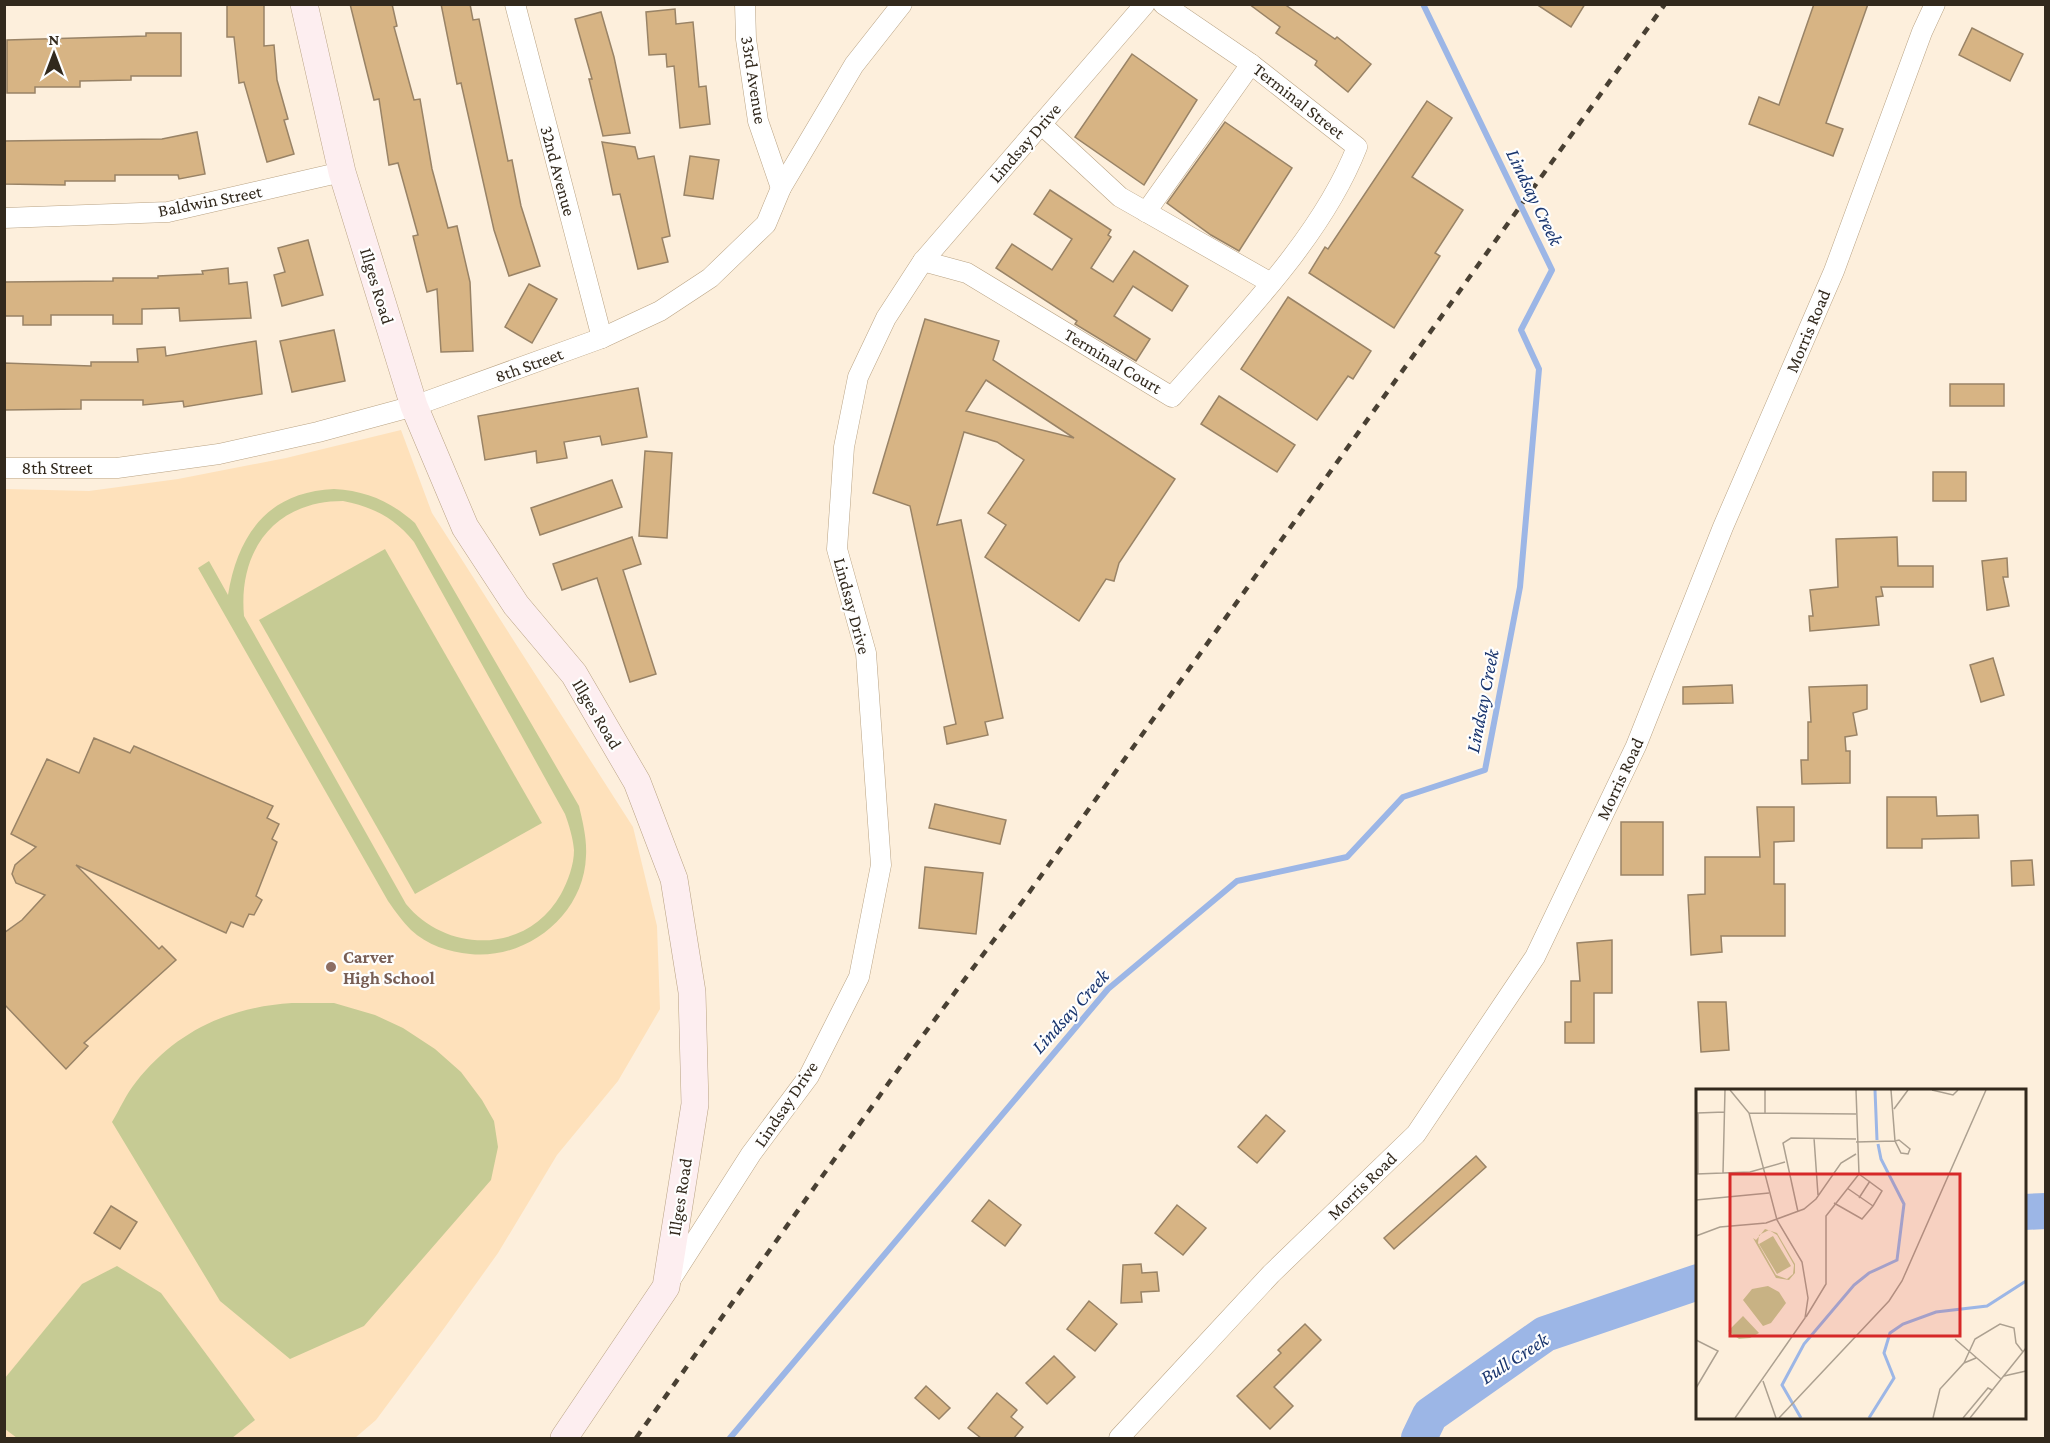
<svg xmlns="http://www.w3.org/2000/svg" width="2050" height="1443" font-family="'Crimson Pro',serif">
<style>
.built{fill:#fee1bb}
.green{fill:#c6cb94;fill-rule:evenodd}
.lines{fill:none;stroke-linecap:round;stroke-linejoin:round}
.stream{stroke:#9cb6e6;stroke-width:6}
.river{stroke:#9cb6e6;stroke-width:36}
.building{fill:#d7b484;stroke:#998366;stroke-width:1.5;fill-rule:evenodd}
.street-casing{stroke:#b9a384;stroke-width:21}
.secondary-casing{stroke:#b9a384;stroke-width:28}
.street{stroke:#fff;stroke-width:20}
.secondary{stroke:#fdeef0;stroke-width:27}
.rail{stroke:#494033;stroke-width:4.5;stroke-dasharray:8 8;stroke-linecap:butt}
.education-dot{fill:#8d6e63;stroke:#fefefe;stroke-width:2}
.labels{text-anchor:middle;stroke-width:4.5;stroke-linejoin:round;paint-order:stroke}
.street-label{font-size:18px;fill:#32291d;stroke:#fefefe}
.education-label{font-size:18px;font-weight:bold;fill:#785e54;stroke:#fefefe;text-anchor:start}
.water-label{font-size:20px;font-style:italic;fill:#19356e;stroke:#fefefe}
.inset-river{fill:none;stroke:#9cb6e6;stroke-width:3}
.inset-road{fill:none;stroke:#aca090;stroke-width:1.5}
.view{fill:#d62828;fill-opacity:0.15;stroke:#d62828;stroke-width:3}
.inset-edge{fill:none;stroke:#32291d;stroke-width:3}
</style>
<rect width="100%" height="100%" fill="#fdefdc"/>
<path class="built" d="M401 430 432 513 633 827 657 926 660 1009 618 1081 557 1155 498 1253 445 1327 376 1420 355 1438H5V489L89 491 178 479 286 458Z"/>
<g class="green">
<path d="M334 489C367 491 390 501 415 523L579 806C583 823 587 839 586 856 584 915 527 960 470 954 449 952 427 945 411 930 403 922 395 911 388 901L198 568 209 561 228 595C238 534 268 492 334 489ZM343 501C373 507 395 518 414 542L565 814C569 825 573 838 574 850 574 865 568 881 561 894 528 954 447 954 406 904L244 616C238 550 275 501 343 501Z"/>
<path d="M385 549 542 823 415 894 259 620Z"/>
<path d="M292 1003H334L375 1015 403 1028 435 1049 461 1072 482 1100 494 1121 498 1147 491 1180 364 1326 290 1359 220 1301 112 1122C120 1109 126 1094 136 1082 176 1031 229 1007 292 1003Z"/>
<path d="M117 1266 161 1293 255 1420 232 1438H17L5 1429V1378L82 1284Z"/>
</g>
<g class="lines">
<path class="stream" d="M730 1438 1108 989 1237 881 1347 857 1403 797 1485 770 1520 587 1539 369 1521 330 1552 270 1423 4"/>
<g class="river">
<path d="M2024 1212 2046 1211"/>
<path d="M1419 1438 1430 1415 1545 1334 1698 1282"/>
</g>
</g>
<g class="building">
<path d="M227 4H264V46L274 45 277 80 288 119 284 120 294 154 267 162 244 82 239 83 234 37H227Z"/>
<path d="M350 4H392L397 26 394 27 414 100 420 99 432 169 448 228 457 226 470 282 473 351 441 352 437 289 427 292 413 236 418 235 398 163 389 165 379 99 374 100Z"/>
<path d="M441 4H470L473 20 479 19 508 161 512 160 521 206 540 266 509 276 494 230 461 83 457 84Z"/>
<path d="M1249 4H1284L1335 39 1337 37 1371 64 1348 92 1315 65 1317 61 1276 33 1280 27Z"/>
<path d="M1536 4H1585L1571 27Z"/>
<path d="M1814 4H1868L1826 123 1843 129 1833 156 1749 124 1759 97 1779 105Z"/>
<path d="M675 9 676 24 693 22 699 87 706 86 710 124 680 128 674 66 667 67 666 54 649 55 646 12Z"/>
<path d="M601 12 614 57 630 133 603 136 589 79H592L575 19Z"/>
<path d="M1972 28 2023 54 2010 81 1959 55Z"/>
<path d="M146 33H181V76H131V80L80 81V87H35V93H7V40L146 36Z"/>
<path d="M1132 54 1197 100 1144 185 1075 137Z"/>
<path d="M1427 101 1452 118 1412 177 1463 210 1435 253 1440 256 1394 328 1309 273 1325 247 1328 249Z"/>
<path d="M1225 122 1292 168 1239 251 1211 235 1167 203Z"/>
<path d="M197 132 205 174 179 179 178 175H115V181H65V185L4 184V141L162 139Z"/>
<path d="M602 142 635 147 638 159 654 156 670 236 662 238 668 262 638 269 620 194 613 195Z"/>
<path d="M690 156 719 160 713 199 684 195Z"/>
<path d="M1050 190 1111 230 1108 235 1111 237 1091 268 1113 282 1134 251 1188 286 1172 311 1133 286 1114 316 1150 339 1136 361 1075 324 1077 321 996 268 1012 244 1052 270 1072 239 1034 214Z"/>
<path d="M308 240 323 295 282 306 274 275 285 272 278 248Z"/>
<path d="M228 268 229 284 247 282 251 318 180 321 179 308 142 309V324H113V315H51V325H23V316H4V282L113 281V278H158V276L203 274 202 271Z"/>
<path d="M529 284 557 299 532 343 505 327Z"/>
<path d="M1288 297 1371 351 1353 379 1348 376 1317 420 1241 369Z"/>
<path d="M925 319 999 341 993 360 1175 479 1119 563 1114 581 1106 579 1079 621 985 557 1006 525 988 513 1024 460 997 442 964 432 937 525 961 520 1003 718 985 722 988 735 947 744 944 727 956 724 910 506 873 493ZM986 380 1074 438 966 411Z"/>
<path d="M334 330 345 381 292 392 280 341Z"/>
<path d="M256 341 262 394 184 407 183 401 143 405V400H81V409L4 410V363L91 366V362H138L137 349 165 347 166 356Z"/>
<rect x="1950" y="384" width="54" height="22"/>
<path d="M638 388 647 437 602 445 600 436 564 442 567 458 537 463 536 451 485 460 478 416Z"/>
<path d="M1219 396 1295 445 1277 472 1201 424Z"/>
<path d="M645 451 672 453 667 538 639 536Z"/>
<rect x="1933" y="472" width="33" height="29"/>
<path d="M612 480 622 507 540 535 531 508Z"/>
<path d="M632 537 641 564 623 570 656 674 630 682 597 578 562 590 553 564Z"/>
<path d="M1897 537 1898 566H1933V587H1881L1883 596 1876 597 1879 625 1810 631 1809 616H1813L1810 590 1838 587 1836 539Z"/>
<path d="M2007 558 2008 577H2003L2009 606 1987 610 1982 561Z"/>
<path d="M1993 658 2004 695 1981 702 1970 665Z"/>
<path d="M1732 685 1733 703 1683 704V687Z"/>
<path d="M1867 685V709L1853 713 1857 735 1845 737 1846 751H1850V783L1802 784 1801 760H1808V722H1811L1809 687Z"/>
<path d="M94 738 130 753 134 746 273 806 267 818 279 824 272 839 277 842 256 896 262 900 254 915 249 914 243 927 231 922 226 933 76 865 159 949 162 946 176 960 84 1043 88 1046 66 1069 4 1004V933L22 920 45 895 16 883 12 874 15 865 36 847 11 834 47 759 79 773Z"/>
<path d="M1887 797H1936L1937 816 1978 815 1979 838 1922 839V848H1887Z"/>
<path d="M935 804 1006 820 1000 844 929 828Z"/>
<path d="M1757 807H1794V841L1774 842V884H1785V936H1721L1722 952 1691 955 1688 895 1705 894V857H1760Z"/>
<rect x="1621" y="822" width="42" height="53"/>
<path d="M2032 860 2034 885 2012 886 2011 861Z"/>
<path d="M925 867 983 873 976 934 919 928Z"/>
<path d="M1612 940V993H1594V1043H1565V1022H1571V981H1580L1577 943Z"/>
<path d="M1698 1002H1726L1729 1050 1701 1052Z"/>
<path d="M1266 1115 1285 1131 1257 1163 1238 1147Z"/>
<path d="M1476 1156 1486 1167 1394 1249 1384 1238Z"/>
<path d="M989 1200 1021 1225 1005 1246 972 1221Z"/>
<path d="M1177 1205 1206 1228 1183 1255 1155 1233Z"/>
<path d="M111 1206 137 1222 120 1249 94 1233Z"/>
<path d="M1141 1264 1142 1273 1157 1272 1159 1291 1141 1292 1142 1302 1121 1303 1123 1265Z"/>
<path d="M1089 1301 1117 1324 1095 1351 1067 1329Z"/>
<path d="M1305 1324 1321 1340 1274 1387 1293 1406 1270 1429 1237 1396 1281 1353 1278 1350Z"/>
<path d="M1054 1356 1075 1377 1047 1404 1026 1383Z"/>
<path d="M926 1386 950 1408 939 1419 915 1398Z"/>
<path d="M997 1393 1017 1410 1011 1417 1023 1427 1014 1438H981L968 1428Z"/>
</g>
<g class="lines">
<g class="street-casing">
<g id="street">
<path d="M515 4 602 338"/>
<path d="M745 4 746 39 758 121 781 188"/>
<path d="M1041 124 1120 197 1271 283"/>
<path d="M1146 212 1251 64"/>
<path d="M4 218 168 212 342 172"/>
<path d="M923 261 967 273 1172 397C1237 322 1321 239 1357 147L1251 64 1163 4"/>
<path d="M4 468H117L219 454 318 432 414 406 602 338 660 311 710 278 766 224 781 188 854 65 902 4"/>
<path d="M671 1279 751 1154 809 1076 859 977 881 865 866 653 837 549 844 447 858 377 886 318 923 261 1145 4"/>
<path d="M1119 1438 1271 1274 1416 1134 1535 957 1636 746 1723 527 1834 271 1922 32 1935 4"/>
</g>
</g>
<g class="secondary-casing">
<path id="secondary" d="M304 4 342 172 414 406 465 527 516 605 574 674 637 782 674 879 692 992 695 1104 666 1287 564 1438"/>
</g>
<use href="#street" class="street"/>
<use href="#secondary" class="secondary"/>
<path class="rail" d="M636 1438 910 1053 1028 894 1665 4"/>
</g>
<circle class="education-dot" cx="331" cy="967" r="6"/>
<g class="labels">
<g class="street-label">
<text transform="translate(754 80) rotate(81)" y="6">33rd Avenue</text>
<text transform="translate(1299 101) rotate(38)" y="6">Terminal Street</text>
<text transform="translate(1025 143) rotate(-49)" y="6">Lindsay Drive</text>
<text transform="translate(558 171) rotate(75)" y="6">32nd Avenue</text>
<text transform="translate(210 201) rotate(-11)" y="6">Baldwin Street</text>
<text transform="translate(377 286) rotate(73)" y="6">Illges Road</text>
<text transform="translate(1808 331) rotate(-67)" y="6">Morris Road</text>
<text transform="translate(1113 361) rotate(31)" y="6">Terminal Court</text>
<text transform="translate(529 365) rotate(-20)" y="6">8th Street</text>
<text x="57" y="474">8th Street</text>
<text transform="translate(852 606) rotate(75)" y="6">Lindsay Drive</text>
<text transform="translate(597 714) rotate(59)" y="6">Illges Road</text>
<text transform="translate(1620 779) rotate(-65)" y="6">Morris Road</text>
<text transform="translate(786 1104) rotate(-56)" y="6">Lindsay Drive</text>
<text transform="translate(1362 1186) rotate(-44)" y="6">Morris Road</text>
<text transform="translate(680 1197) rotate(-81)" y="6">Illges Road</text>
</g>
<g class="education-label">
<text x="343" y="963">Carver<tspan x="343" dy="21">High School</tspan></text>
</g>
<g class="water-label">
<text transform="translate(1535 197) rotate(64)" y="7">Lindsay Creek</text>
<text transform="translate(1482 701) rotate(-79)" y="7">Lindsay Creek</text>
<text transform="translate(1070 1011) rotate(-48)" y="7">Lindsay Creek</text>
<text transform="translate(1514 1358) rotate(-33)" y="7">Bull Creek</text>
</g>
</g>
<g transform="translate(1696 1089)">
<rect width="330" height="330" fill="#fdefdc"/>
<path d="M69 140 81 144 99 175V184L93 191 80 189 57 149 60 151ZM73 141 81 146 98 176 97 185 91 190 80 186 62 154 63 146ZM77 147 95 177 81 185 63 155ZM72 197 83 203 90 214 75 234 67 237 47 211 56 200ZM47 227 63 244 54 249 43 250 32 242Z" fill="#c6cb94" fill-rule="evenodd"/>
<path class="inset-river" d="M179 1 181 51M105 329 86 296 108 255 158 196 173 184 201 171 208 115 185 70 182 55M173 329 198 289 188 264 194 244 207 235 240 223 291 217 330 192"/>
<path class="inset-road" d="M34 1 53 24 81 131 106 173 112 209 109 229 39 329M160 1 163 85M236 1 257 6 262 1M198 20 212 1M1 24 29 23M53 24 160 25M69 24V1M118 49 122 106M160 53 199 52 203 51 214 60 212 65 205 64 199 52 195 1M27 84 29 1M0 85 54 83 89 73M2 85V24M151 99 177 117M163 109 174 92M0 111 73 104M138 114 166 130 177 117 186 102 163 85M102 123 87 54 95 49 160 50M0 147 24 138 70 134 108 120 120 110 145 74 160 65M110 228 130 195V127L163 85M259 250 305 290M0 251 22 262 0 299M268 274 279 250 304 235 318 239 320 254 327 263M308 287 330 282M67 292 80 329M83 329 193 212 206 192 290 1M237 329 244 300 268 274 280 269M267 329 292 299 296 301M274 329 330 259"/>
<path class="view" d="M34 85H264V247H34Z"/>
<rect width="330" height="330" class="inset-edge"/>
</g>
<rect width="2050" height="1443" fill="none" stroke="#32291d" stroke-width="12"/>
<g transform="translate(54 54)" stroke="#fefefe" stroke-width="4.5" paint-order="stroke">
<path d="M0-4.5L10 22L0 15L-10 22Z" fill="#32291d"/>
<text y="-9" font-size="16" font-weight="bold" text-anchor="middle" fill="#32291d">N</text>
</g>
</svg>
